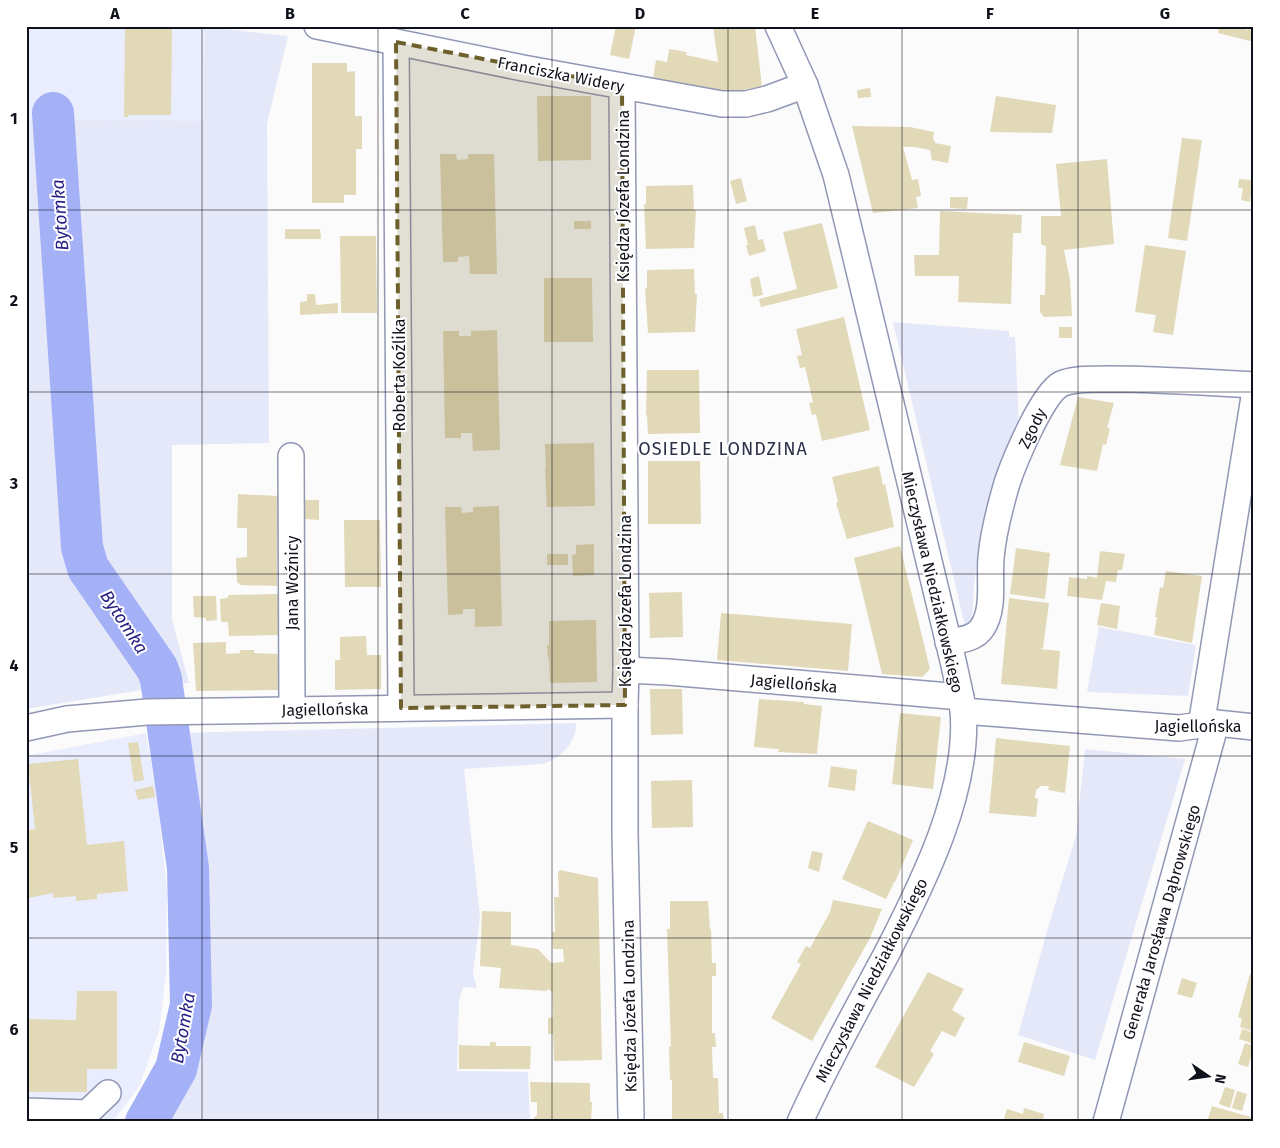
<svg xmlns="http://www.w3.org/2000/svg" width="1280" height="1148" font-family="'Fira Sans',sans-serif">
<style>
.built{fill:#eaedfd}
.green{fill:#e5e8f8}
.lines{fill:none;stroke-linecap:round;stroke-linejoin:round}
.river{stroke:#a5b1f7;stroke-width:42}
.building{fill:#e1d9b8}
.minor-casing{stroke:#9197b4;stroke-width:28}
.minor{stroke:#fff;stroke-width:25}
.marked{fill:#6d602d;fill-opacity:0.2;stroke:#6d602d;stroke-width:4;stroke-dasharray:10 6;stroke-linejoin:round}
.grid{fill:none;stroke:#0f111b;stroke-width:1;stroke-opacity:0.55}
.labels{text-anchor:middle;stroke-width:4;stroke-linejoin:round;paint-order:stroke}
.street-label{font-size:16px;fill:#0f111b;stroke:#fff}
.water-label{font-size:18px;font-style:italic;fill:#261e81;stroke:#fff}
.neighbourhood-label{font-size:18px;letter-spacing:1px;fill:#2c3049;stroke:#fff}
.neatline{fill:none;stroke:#0f111b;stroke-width:2}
.grid-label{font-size:16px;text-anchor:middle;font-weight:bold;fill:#0f111b}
</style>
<rect width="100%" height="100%" fill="#fbfbfb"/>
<g class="built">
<path d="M26 26H205V122L26 120Z"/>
<path d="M146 733 158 803 167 890 166 973 159 1031 139 1087 112 1122H26V756Z"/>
</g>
<g class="green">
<path d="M205 27 288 36 267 124 269 443 172 445V619L189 683 177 684 170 667 134 607 98 558 92 521 84 383 71 120 204 121Z"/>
<path d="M26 120H36L45 149 65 532 89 590 149 683 148 689 26 709Z"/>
<path d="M893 322 1009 331V337H1015L1019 426 990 499 979 545 974 585 972 622 965 626Z"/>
<path d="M1099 627 1196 645 1188 696 1087 692Z"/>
<path d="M576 723C577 742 560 760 542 764L464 769 480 917 473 974 477 988 463 987 459 1001 457 1071 528 1072 530 1122H160L184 1075 198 999 196 869 182 733Z"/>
<path d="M1085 749 1185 759 1095 1060 1018 1035 1052 914 1076 836Z"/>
</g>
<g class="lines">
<path class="river" d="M53 113 82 547 88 568 157 668 161 679 188 868 191 1005 176 1069 146 1122"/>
</g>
<g class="building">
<path d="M125 26H172L171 115H129L128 117H124Z"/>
<path d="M616 26H636L629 59 610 55Z"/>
<path d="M713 26H755L762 87 722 93 653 78 656 60 667 62 669 49 687 52 686 55 718 62Z"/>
<path d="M1219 26H1234L1248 30 1249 26H1254V42L1218 33Z"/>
<path d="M312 63H347V72L355 71V116H362V149H356V195H344V203H312Z"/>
<path d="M870 88 871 97 858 98 857 90Z"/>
<path d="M537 96H591V160L538 161Z"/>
<path d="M996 96 1056 105 1052 133 990 132Z"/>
<path d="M852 126 910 127 934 132 933 138 935 143 951 146 948 163 932 160 930 150 915 147H903L912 180 918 179 921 196 916 197 918 208 873 213Z"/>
<path d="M1182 138 1202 140 1187 241 1168 238Z"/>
<path d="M440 154H456L457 160 468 159V154H494L497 274H470L469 256 458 257V262H443Z"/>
<path d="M1107 159 1114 244 1064 250 1070 280 1072 316 1044 317 1040 312V295H1045L1046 246 1042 245 1041 243V216H1061L1056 164Z"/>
<path d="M741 178 747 201 736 204 730 181Z"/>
<path d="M1239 179 1253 180 1250 202 1241 200 1243 188H1238Z"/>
<path d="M693 185 694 210H696L694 248 646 249 644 204H646V186Z"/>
<path d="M950 197H968L967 209 950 208Z"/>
<path d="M940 211 1022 215 1021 233H1013L1011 304 958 302 959 276H915L914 255H939Z"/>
<rect x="574" y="221" width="17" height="8"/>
<path d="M822 223 838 288 761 307 759 299 797 289 783 232Z"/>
<path d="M755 225 758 240 763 239 766 251 749 256 746 245H748L744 228Z"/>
<path d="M285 229H320L321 239H285Z"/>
<path d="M340 236H376L377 313H341Z"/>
<path d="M1145 245 1186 251 1173 335 1153 332 1156 315 1135 312Z"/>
<path d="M694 269 695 294H697L695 332 648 333 645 288H647V270Z"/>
<path d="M759 276 763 295 753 297 750 279Z"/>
<path d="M544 278H592L593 342H544Z"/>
<path d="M307 294H315L316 305 338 303V313L300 315V302L307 301Z"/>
<path d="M844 317 870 430 822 441 816 414 812 415 809 403 813 402 805 367 800 368 797 356 802 355 796 329Z"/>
<rect x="1059" y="327" width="13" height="11"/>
<path d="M497 330 500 450 473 451 472 433H461V438H445L443 331H459V336H471V331Z"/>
<path d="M647 370H699L700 433 648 434 647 415H646Z"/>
<path d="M1078 397 1114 403 1107 428H1110L1106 445 1103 444 1097 471 1060 465Z"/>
<path d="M594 443 595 506 547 507 545 468H546L545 444Z"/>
<path d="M648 461H700L701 524H648Z"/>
<path d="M879 466 883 485 885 484 894 527 847 539 836 503 838 502 832 477Z"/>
<path d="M238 494 278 496 277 586 241 585 237 582 236 558 247 557V528H237Z"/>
<path d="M303 500H319V520L304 519Z"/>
<path d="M499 506 502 626 475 627V609H463V614L448 615 445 507H461L462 513 473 512V507Z"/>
<path d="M344 520H380L381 587H345Z"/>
<path d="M594 544V575L573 576 572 555 576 554V545Z"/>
<path d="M900 546 930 669 922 677 882 674 854 558Z"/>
<path d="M1016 548 1050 553 1045 599 1010 594Z"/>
<path d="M1100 551 1125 554 1122 570H1118L1116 582 1106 581 1102 600 1067 596 1069 577 1087 579V576L1097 578Z"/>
<rect x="547" y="554" width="21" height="11"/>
<path d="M1166 571 1202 576 1192 643 1154 635 1157 617H1155L1160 587 1163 588Z"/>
<path d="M682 592 683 637 650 638 649 593Z"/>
<path d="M278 594 279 635 229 636 228 622H221L220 599 227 598 229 595Z"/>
<path d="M193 596H216L217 620 206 621V618L194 617Z"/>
<path d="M1009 598 1049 603 1043 648 1040 649 1060 651 1057 689 1001 684Z"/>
<path d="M1101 603 1120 606 1117 629 1097 625Z"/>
<path d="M721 613 852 624 848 671 717 660Z"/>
<path d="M596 620 597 682 550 683 549 659H548L547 645H549V621Z"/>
<path d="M366 636 367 655H381V689L335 690V660H340V637Z"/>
<path d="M226 642V654L240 653V650H254V653L280 654V690L196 691 193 643Z"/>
<path d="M650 689H682L683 734 651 735Z"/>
<path d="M759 699 804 702V704L822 706 817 754 778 752 779 749 754 747Z"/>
<path d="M900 713 941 717 933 789 892 784Z"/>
<path d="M996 738 1070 746 1065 793 1048 790 1049 786H1041L1036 790 1035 798 1038 799 1036 817 989 813Z"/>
<path d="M138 742 144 780 134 782 128 743Z"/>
<path d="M78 759 87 845 124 841 128 891 97 894V899L76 901V896L53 898V893L29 898 26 885V831L35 829 28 764Z"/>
<path d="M831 766 857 770 855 791 828 787Z"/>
<path d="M692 780 693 827 652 828 651 781Z"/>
<path d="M153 786 155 797 138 800 135 790Z"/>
<path d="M868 821 913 840 895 882H894L886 899 842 879Z"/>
<path d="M812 851 823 853 819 872 808 868Z"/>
<path d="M560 870 598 878 602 1060 554 1061 553 1034H548V1018L553 1017 552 992 548 989 546 991 499 988 501 968 480 966 482 911 511 912V945L538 949 551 963 564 962 563 949H553L552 932H555L554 897H559L558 872Z"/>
<path d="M833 900 882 909 869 940 812 1041 771 1018 801 964 797 962 806 946 810 948 830 912Z"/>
<path d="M670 901H708L710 929H711L712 963H716V976H712V1033H715L716 1047H712L713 1078H718L719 1113H723L724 1122H672V1080H670L669 1046 671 1047 667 929H670Z"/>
<path d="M928 972 964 989 952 1010 965 1018 955 1037 942 1031 930 1051 934 1054 914 1087 875 1067Z"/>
<path d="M1250 974 1254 975V1032L1240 1027 1242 1019 1238 1017Z"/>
<path d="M1182 978 1197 983 1192 998 1177 994Z"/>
<path d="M77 991H117V1069H87V1092H26V1019L76 1020Z"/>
<path d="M1242 1029 1254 1033V1044L1239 1039Z"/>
<path d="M490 1042H496V1046H531L530 1069H459V1045L490 1046Z"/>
<path d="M1024 1042 1070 1056 1064 1076 1018 1062Z"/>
<path d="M1245 1043 1254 1046 1248 1067 1238 1064Z"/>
<path d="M530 1082 590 1083V1102H592L591 1122H533V1119L537 1115V1102H531Z"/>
<path d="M1225 1087 1235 1090 1230 1108 1219 1104Z"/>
<path d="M1237 1091 1247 1094 1242 1111 1232 1108Z"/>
<path d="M1212 1106 1254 1118V1122H1207Z"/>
<path d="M1024 1108 1044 1114 1043 1119 1049 1122H1003L1007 1109 1023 1114Z"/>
</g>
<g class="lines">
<g class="minor-casing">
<g id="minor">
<path d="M317 26 523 68 722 104H746L767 99 805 85"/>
<path d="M778 26 805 85 836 175 954 665C957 680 961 695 963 710 970 790 922 885 887 953 857 1009 826 1064 800 1122"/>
<path d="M396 42 401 708"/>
<path d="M622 86 626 670 625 705V834L631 1116"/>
<path d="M291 456 292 710"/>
<path d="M948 642C960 640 975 639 982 628 995 609 989 580 991 558 993 534 1000 507 1007 483 1014 462 1042 394 1061 384 1074 378 1092 380 1106 379 1155 379 1204 382 1254 385"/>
<path d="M626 670 668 672 961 697"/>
<path d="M963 711 1179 728 1216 723 1254 727"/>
<path d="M1201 726 1254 397"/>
<path d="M26 728 67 719 147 712 625 705"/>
<path d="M26 1111 87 1113 108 1093"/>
<path d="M1106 1122 1216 723"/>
</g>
</g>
<use href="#minor" class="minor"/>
</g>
<path class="marked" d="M396 42 622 86 625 705 401 708Z"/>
<path class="grid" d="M202 26V1122M378 26V1122M552 26V1122M728 26V1122M902 26V1122M1078 26V1122M26 210H1254M26 392H1254M26 574H1254M26 756H1254M26 938H1254"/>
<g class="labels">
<g class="street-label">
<text transform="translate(561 74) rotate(11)" y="6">Franciszka Widery</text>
<text transform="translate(623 196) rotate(-90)" y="6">Księdza Józefa Londzina</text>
<text transform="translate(399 375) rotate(-90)" y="6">Roberta Koźlika</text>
<text transform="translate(1032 428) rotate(-64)" y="6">Zgody</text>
<text transform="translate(933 582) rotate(77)" y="6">Mieczysława Niedziałkowskiego</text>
<text transform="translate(292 583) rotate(-90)" y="6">Jana Woźnicy</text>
<text transform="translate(625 601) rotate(-90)" y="6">Księdza Józefa Londzina</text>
<text transform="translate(794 683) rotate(5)" y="6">Jagiellońska</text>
<text transform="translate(325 709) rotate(-1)" y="6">Jagiellońska</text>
<text x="1198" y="732">Jagiellońska</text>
<text transform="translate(1161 922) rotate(-74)" y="6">Generała Jarosława Dąbrowskiego</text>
<text transform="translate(871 980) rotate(-63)" y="6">Mieczysława Niedziałkowskiego</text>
<text transform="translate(629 1006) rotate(-91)" y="6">Księdza Józefa Londzina</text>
</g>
<g class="water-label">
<text transform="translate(60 215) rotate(-94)" y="6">Bytomka</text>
<text transform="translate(124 622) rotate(57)" y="6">Bytomka</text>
<text transform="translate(183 1028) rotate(-80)" y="6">Bytomka</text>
</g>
<g class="neighbourhood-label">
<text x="723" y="455">OSIEDLE LONDZINA</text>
</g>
</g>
<rect width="1280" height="1148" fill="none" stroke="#ffffff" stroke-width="55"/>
<g transform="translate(1208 1076) rotate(103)" stroke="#ffffff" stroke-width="4" paint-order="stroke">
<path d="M0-4L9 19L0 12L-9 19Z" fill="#0f111b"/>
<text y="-8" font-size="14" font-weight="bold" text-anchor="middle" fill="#0f111b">N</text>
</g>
<rect x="28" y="28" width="1224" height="1092" class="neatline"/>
<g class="grid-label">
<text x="115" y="19">A</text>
<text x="290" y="19">B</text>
<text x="465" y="19">C</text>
<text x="640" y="19">D</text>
<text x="815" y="19">E</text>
<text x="990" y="19">F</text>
<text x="1165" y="19">G</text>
<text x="14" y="124">1</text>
<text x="14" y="306">2</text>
<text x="14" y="489">3</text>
<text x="14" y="671">4</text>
<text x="14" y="853">5</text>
<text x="14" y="1035">6</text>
</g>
</svg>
